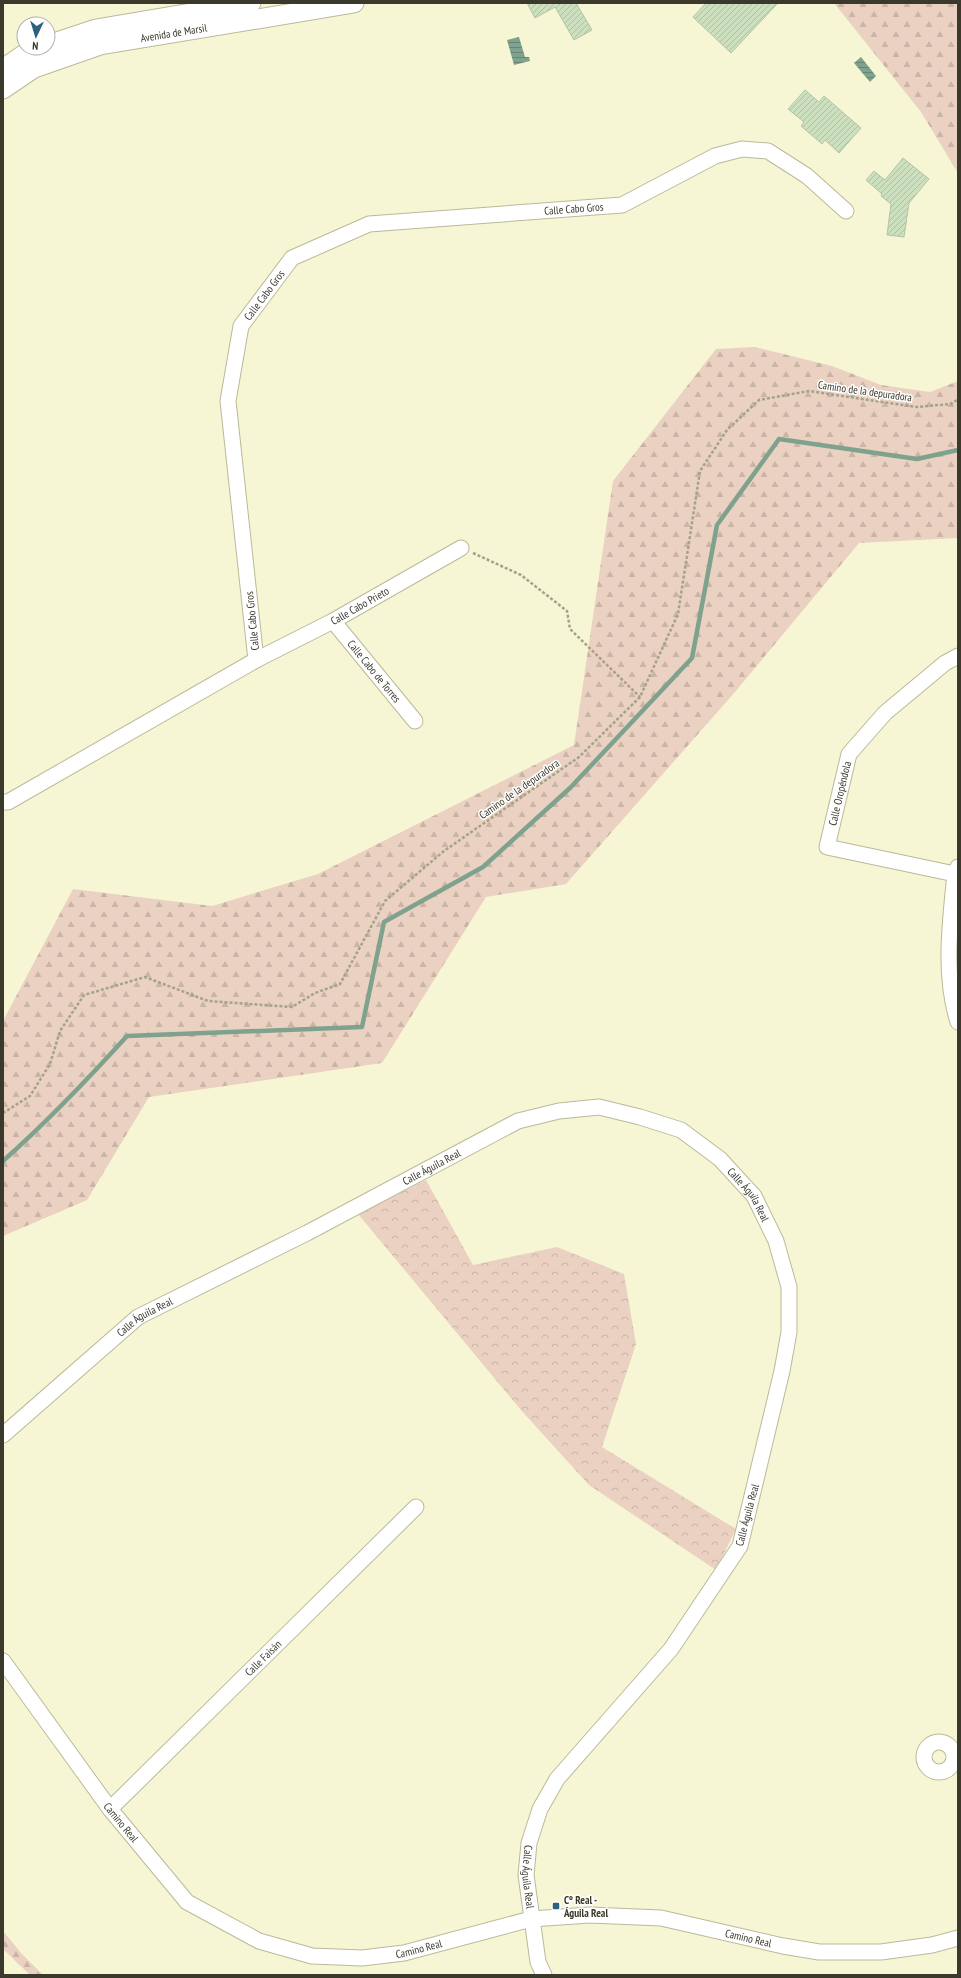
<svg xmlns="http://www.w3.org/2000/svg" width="961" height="1978" font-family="'PT Sans Narrow',sans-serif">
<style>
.forest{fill:url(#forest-firs)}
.park{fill:url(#park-crowns)}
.water{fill:url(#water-rules)}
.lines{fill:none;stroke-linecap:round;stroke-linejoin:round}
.stream{stroke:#7ea28d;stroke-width:4.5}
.building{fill:url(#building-hatch);stroke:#b3c4a7}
.minor-casing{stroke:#bbb999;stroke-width:17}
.tertiary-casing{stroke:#bbb999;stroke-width:21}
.path{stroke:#a4a38a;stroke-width:2.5;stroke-dasharray:3 2;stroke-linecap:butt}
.minor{stroke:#fff;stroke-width:15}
.tertiary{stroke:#fff;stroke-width:19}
.poi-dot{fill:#2f607e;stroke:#fff;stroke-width:1.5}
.labels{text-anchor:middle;stroke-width:3;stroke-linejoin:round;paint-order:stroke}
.street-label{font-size:11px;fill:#3a392c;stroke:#fff}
.poi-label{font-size:11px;font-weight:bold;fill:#3a392c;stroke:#fff;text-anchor:start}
</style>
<defs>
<pattern id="forest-firs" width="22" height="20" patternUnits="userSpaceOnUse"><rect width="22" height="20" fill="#ebd1c1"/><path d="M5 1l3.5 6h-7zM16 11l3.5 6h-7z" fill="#cab4a6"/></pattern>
<pattern id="park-crowns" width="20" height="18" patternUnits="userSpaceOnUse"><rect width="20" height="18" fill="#ebd1c1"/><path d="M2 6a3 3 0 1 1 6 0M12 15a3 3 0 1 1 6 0" fill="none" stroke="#cab4a6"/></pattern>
<pattern id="water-rules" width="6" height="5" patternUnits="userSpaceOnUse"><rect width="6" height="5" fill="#7ea28d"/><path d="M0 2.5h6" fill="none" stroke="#688573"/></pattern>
<pattern id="building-hatch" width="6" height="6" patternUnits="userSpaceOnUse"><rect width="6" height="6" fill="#ccdfbe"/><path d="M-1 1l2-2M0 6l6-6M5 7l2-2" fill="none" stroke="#b0c0a3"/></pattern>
</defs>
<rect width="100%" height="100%" fill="#f7f6d4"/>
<g class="forest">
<path d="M834 3H958V173L921 112Z"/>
<path d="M755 347 832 366 881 385 930 392 958 381V538L859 543 735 692 566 884 486 897 382 1063 149 1097 87 1200 3 1236V1021L73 889 212 906 318 874 574 745 613 481 716 349Z"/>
<path d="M3 1931 21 1953 43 1975H30L3 1949Z"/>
</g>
<path class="park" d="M426 1180 473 1265 557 1247 624 1274 636 1344 602 1447 736 1529 716 1570 589 1485 520 1409 358 1214Z"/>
<g class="water">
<path d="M519 37 525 57H529L530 61 514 65 507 40Z"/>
<path d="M861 57 876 76 870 82 854 63Z"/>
</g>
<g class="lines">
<path class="stream" d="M3 1161C47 1122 87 1080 127 1036L362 1027 384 922 483 867 570 788 692 658 717 525 779 439 917 459 958 450"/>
</g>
<g class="building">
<path d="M527 3H576L592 30 574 40 555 7 535 18Z"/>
<path d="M706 3H778L731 53 693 17Z"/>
<path d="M805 90 819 102 824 96 861 128 839 153 825 140 822 144 801 126 804 122 788 109Z"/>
<path d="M903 158 929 179 909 203 904 237 887 235 891 204 881 196 882 194 866 180 874 171 885 180Z"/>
</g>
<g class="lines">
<g class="minor-casing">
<g id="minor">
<path id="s1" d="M333 621 415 721"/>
<path id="s2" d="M256 660 333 621 461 548"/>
<path id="s3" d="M3 802H8L256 660 228 401 241 326 292 258 369 224 622 205 715 156 742 149 768 151 807 176 846 211"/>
<path d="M958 867 955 874C950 923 943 975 958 1022"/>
<path id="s4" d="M955 874 827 847 849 754 885 713 945 663 958 656"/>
<path id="s5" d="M3 1435 138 1317 307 1233 518 1121 559 1111 599 1107 640 1117 681 1130 720 1159 754 1196 776 1241 789 1287V1332L782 1371 740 1546 671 1649 557 1779 540 1809 529 1843 526 1875 538 1962 544 1975"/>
<path id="s6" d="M3 1661 110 1809 187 1902 259 1941 312 1956 362 1958 404 1953 531 1919 590 1915 661 1918 783 1946 819 1952H881L932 1945 958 1938"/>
<circle cx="939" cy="1757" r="15"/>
<path id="s7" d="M110 1809 416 1507"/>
</g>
</g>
<g class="tertiary-casing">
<g id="tertiary">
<path d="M48 45 96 29 251 3"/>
<path d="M3 69 26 53 40 48"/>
<path id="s8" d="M3 89 34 68 100 45 354 3"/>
</g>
</g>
<g class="path">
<path d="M473 553 521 575 567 611 570 629 640 697"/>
<path d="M3 1113 30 1096 50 1064 60 1031 84 995 145 977 208 1001 292 1007 315 993 340 984 385 901 444 851 579 757 640 697 678 614 700 471 727 430 759 400 809 391 916 407 951 404 958 399"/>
</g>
<use href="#minor" class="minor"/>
<use href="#tertiary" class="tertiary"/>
</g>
<rect class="poi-dot" x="552" y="1902" width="8" height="8" rx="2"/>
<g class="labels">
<g class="street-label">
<text dy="4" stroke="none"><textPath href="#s8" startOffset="182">Avenida de Marsil</textPath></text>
<text dy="4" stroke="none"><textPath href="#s3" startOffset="1002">Calle Cabo Gros</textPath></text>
<text dy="4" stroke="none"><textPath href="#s3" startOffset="666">Calle Cabo Gros</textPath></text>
<text transform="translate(865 391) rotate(8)" y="4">Camino de la depuradora</text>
<text dy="4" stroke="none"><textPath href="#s2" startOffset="117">Calle Cabo Prieto</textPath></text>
<text transform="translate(252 621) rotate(-96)" y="4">Calle Cabo Gros</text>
<text dy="4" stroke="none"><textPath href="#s1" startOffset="65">Calle Cabo de Torres</textPath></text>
<text transform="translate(519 789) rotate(-35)" y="4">Camino de la depuradora</text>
<text dy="4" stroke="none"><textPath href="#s4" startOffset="186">Calle Oropéndola</textPath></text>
<text dy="4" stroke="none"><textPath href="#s5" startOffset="509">Calle Águila Real</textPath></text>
<text dy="4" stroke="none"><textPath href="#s5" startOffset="869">Calle Águila Real</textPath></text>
<text dy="4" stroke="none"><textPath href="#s5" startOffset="185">Calle Águila Real</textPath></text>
<text transform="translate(747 1515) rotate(-75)" y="4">Calle Águila Real</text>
<text dy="4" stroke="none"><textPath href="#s7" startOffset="215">Calle Faisán</textPath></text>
<text dy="4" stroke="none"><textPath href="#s6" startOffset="200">Camino Real</textPath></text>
<text dy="4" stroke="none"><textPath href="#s5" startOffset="1637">Calle Águila Real</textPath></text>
<text dy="4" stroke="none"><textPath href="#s6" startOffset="884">Camino Real</textPath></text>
<text dy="4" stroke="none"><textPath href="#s6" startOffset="548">Camino Real</textPath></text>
</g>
<g class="poi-label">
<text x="564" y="1904">Cº Real -<tspan x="564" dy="13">Águila Real</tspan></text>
</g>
</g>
<rect width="961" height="1978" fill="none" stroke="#3a392c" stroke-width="8"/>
<g transform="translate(36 36) rotate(184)"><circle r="19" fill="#ffffff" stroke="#b0b0ab"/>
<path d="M0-3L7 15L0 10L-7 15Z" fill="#2f607e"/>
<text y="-6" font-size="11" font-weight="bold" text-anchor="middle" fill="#3a392c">N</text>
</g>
</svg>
